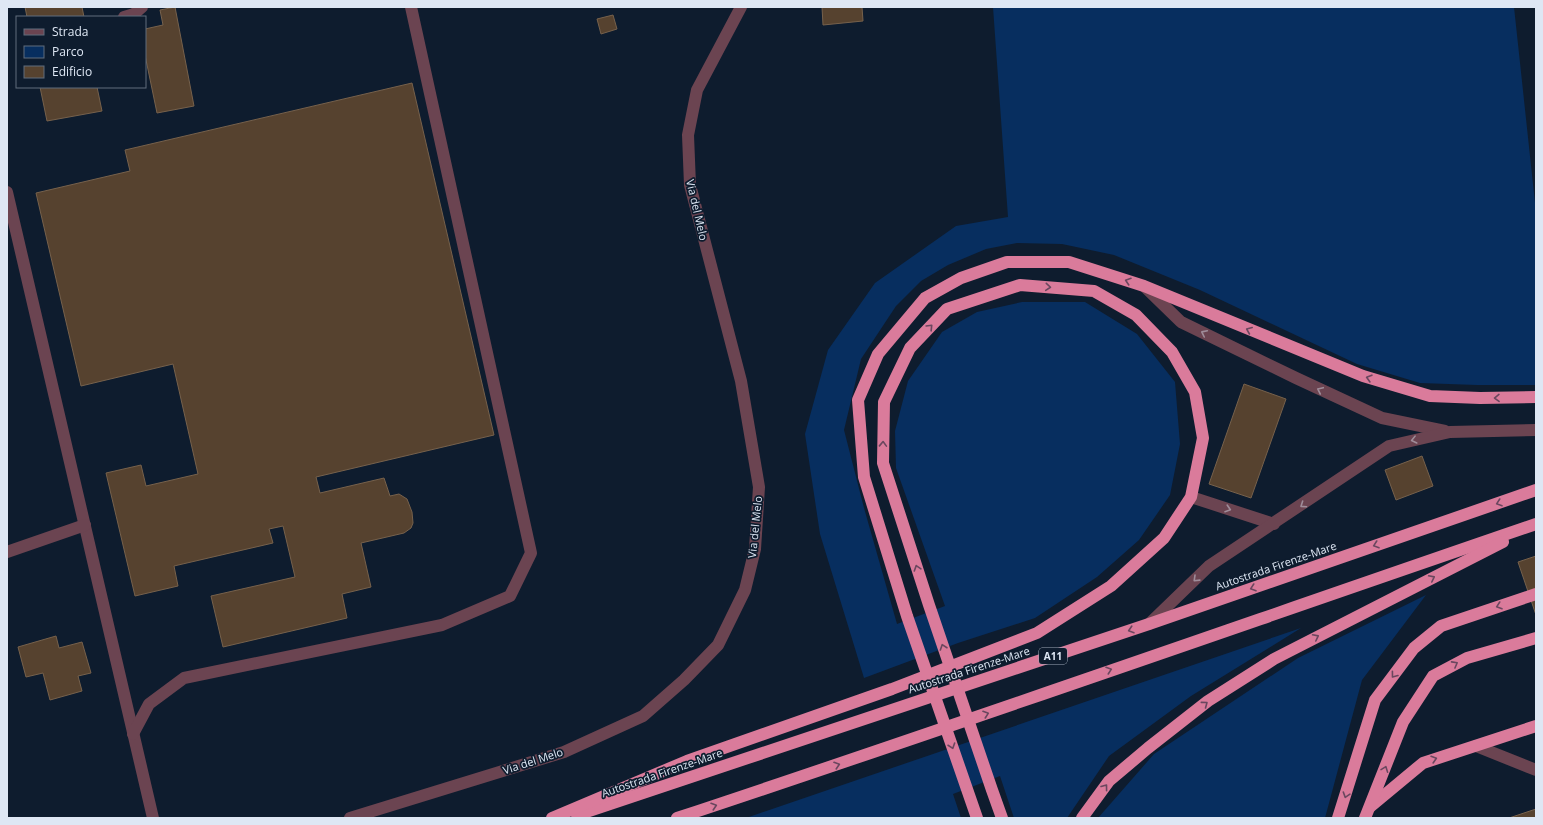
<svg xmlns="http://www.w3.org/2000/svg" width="1543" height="825" font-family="'Open Sans',sans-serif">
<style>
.green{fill:#072e5f}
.building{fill:#56422f;stroke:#76614c}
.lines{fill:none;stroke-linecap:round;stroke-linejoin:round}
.service{stroke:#6b4451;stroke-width:12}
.minor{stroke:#6b4451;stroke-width:12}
.motorway{stroke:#da7b9b;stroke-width:12}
.oneway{stroke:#6a475f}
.oneway2{stroke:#9f8d9a}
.labels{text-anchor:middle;stroke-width:3.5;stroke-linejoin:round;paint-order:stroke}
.shield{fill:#0e1c2e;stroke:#a0aab9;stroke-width:1}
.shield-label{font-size:10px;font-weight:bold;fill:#dee7f4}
.street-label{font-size:11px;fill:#dee7f4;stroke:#0e1c2e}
</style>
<rect width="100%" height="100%" fill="#0e1c2e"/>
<g class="green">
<path d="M993 7H1514L1536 212V385H1477L1420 383 1357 364 1200 290 1114 255 1062 244 1017 243 986 249 948 265 921 281 896 306 861 359 844 430 864 508 897 624 945 606 896 468 895 431 908 381 942 332 977 312 1022 302H1085L1137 334 1175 382 1180 444 1170 495 1139 540 1097 577 1035 618 958 643 864 678 820 534 805 434 828 350 875 283 956 226 1008 217Z"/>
<path d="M1426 595 1362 680 1325 818H1098L1154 754 1298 658Z"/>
<path d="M1301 628 1191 696 1109 756 1067 818H1014L1000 776 953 794 961 818H746Z"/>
</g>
<g class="building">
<path d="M25 7H82L84 17H27Z"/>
<path d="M175 7 194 106 157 113 145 55V29L163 25 160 10Z"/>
<path d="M822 7H862L863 21 823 25Z"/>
<path d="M613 15 617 29 601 34 597 19Z"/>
<path d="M412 83 494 435 316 477 320 493 384 478 390 496 399 494 407 499 412 512 413 523 411 528 404 533 361 543 371 587 342 594 347 618 223 647 211 596 295 577 283 526 269 529 273 543 174 566 178 586 135 596 106 473 141 465 146 486 198 474 173 364 81 386 36 193 130 171 125 150Z"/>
<path d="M40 87H97L102 111 47 121Z"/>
<path d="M1244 384 1286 399 1251 498 1209 484Z"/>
<path d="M1422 456 1433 486 1396 500 1385 470Z"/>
<path d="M1536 556V615L1518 562Z"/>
<path d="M56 636 59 648 82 642 91 673 78 676 82 691 50 700 43 673 26 677 18 647Z"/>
<path d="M1536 809V818H1509Z"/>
</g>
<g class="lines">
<g class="service">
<path d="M7 192 153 818"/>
<path d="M1145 287 1181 322 1296 378 1382 418 1445 431"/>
<path d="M1191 497 1274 524"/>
<path d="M7 552 85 525"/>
<path d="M1149 624 1209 566 1389 446 1450 432 1536 430"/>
<path d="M133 734 149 704 184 678 442 625 510 596 531 553 411 7"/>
<path d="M1476 746 1536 770"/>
</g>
<g class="minor">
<path d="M124 17 134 14 142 7"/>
<path d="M350 818 564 752 643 716 684 680 718 645 745 590 755 549 759 487 741 381 690 185 688 135 697 90 741 7"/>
</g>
<g class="motorway">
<path d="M1370 807 1423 763 1536 726"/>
<path d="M577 815 1149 624 1536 490"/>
<path d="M552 818 687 761 892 689 1037 633 1111 586 1164 538 1191 497 1203 438 1195 392 1172 352 1136 315 1094 291 1020 285 947 309 910 348 884 402 883 463 929 605 992 790 1002 818"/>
<path d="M677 818C964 723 1250 622 1536 524"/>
<path d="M977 818 907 616 864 477 858 400 878 354 925 298 961 278 1007 262H1069L1144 286 1363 376 1430 396 1480 398 1536 397"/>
<path d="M1082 818 1109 781 1148 748 1208 701 1274 659 1503 542"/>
<path d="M1338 818 1375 700 1414 648 1441 626 1536 594"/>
<path d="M1365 818 1403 722 1433 676 1467 658 1536 638"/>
</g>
</g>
<defs><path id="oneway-chevron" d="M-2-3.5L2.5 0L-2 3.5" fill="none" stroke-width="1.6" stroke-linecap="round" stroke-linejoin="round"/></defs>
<g class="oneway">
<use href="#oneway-chevron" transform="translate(1128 281) rotate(-162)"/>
<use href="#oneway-chevron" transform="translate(1048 287) rotate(5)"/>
<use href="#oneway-chevron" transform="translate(930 327) rotate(-46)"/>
<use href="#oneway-chevron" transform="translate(1249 330) rotate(-157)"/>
<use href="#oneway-chevron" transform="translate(1369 378) rotate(-164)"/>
<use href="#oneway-chevron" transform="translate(1497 398) rotate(179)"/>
<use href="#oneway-chevron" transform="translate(883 444) rotate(-88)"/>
<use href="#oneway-chevron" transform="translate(1499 503) rotate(161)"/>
<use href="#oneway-chevron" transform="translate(1376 545) rotate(161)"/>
<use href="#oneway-chevron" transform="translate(917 568) rotate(-108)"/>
<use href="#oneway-chevron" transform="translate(1432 578) rotate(-27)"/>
<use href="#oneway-chevron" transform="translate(1253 588) rotate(161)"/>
<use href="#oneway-chevron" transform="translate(1499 606) rotate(161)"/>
<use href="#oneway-chevron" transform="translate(1131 630) rotate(162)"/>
<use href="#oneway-chevron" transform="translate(1316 637) rotate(-27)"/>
<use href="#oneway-chevron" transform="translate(943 647) rotate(-109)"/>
<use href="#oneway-chevron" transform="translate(1455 664) rotate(-29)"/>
<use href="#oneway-chevron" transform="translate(1109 670) rotate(-19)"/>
<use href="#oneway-chevron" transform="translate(1394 675) rotate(127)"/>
<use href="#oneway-chevron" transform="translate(1205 704) rotate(-37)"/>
<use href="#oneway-chevron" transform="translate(986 714) rotate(-19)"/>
<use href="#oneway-chevron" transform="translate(952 746) rotate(71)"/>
<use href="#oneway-chevron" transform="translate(1434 759) rotate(-17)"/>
<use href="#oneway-chevron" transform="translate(837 765) rotate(-18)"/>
<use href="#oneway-chevron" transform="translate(1385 769) rotate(-69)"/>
<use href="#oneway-chevron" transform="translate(1105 787) rotate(-53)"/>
<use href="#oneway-chevron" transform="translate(1346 795) rotate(108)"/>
<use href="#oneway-chevron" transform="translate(714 806) rotate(-18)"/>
</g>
<g class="oneway2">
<use href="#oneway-chevron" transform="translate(1204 333) rotate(-154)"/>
<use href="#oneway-chevron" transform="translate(1320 390) rotate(-155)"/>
<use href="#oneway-chevron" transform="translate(1414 440) rotate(166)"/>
<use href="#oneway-chevron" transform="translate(1303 505) rotate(146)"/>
<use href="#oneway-chevron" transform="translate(1228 509) rotate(18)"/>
<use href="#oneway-chevron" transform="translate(1196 579) rotate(136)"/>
</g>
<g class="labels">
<rect class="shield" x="1039" y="648" width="28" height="16" rx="3"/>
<g class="shield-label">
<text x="1053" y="660">A11</text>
</g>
<g class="street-label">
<text transform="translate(697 210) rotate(77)" y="4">Via del Melo</text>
<text transform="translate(755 527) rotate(-84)" y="4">Via del Melo</text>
<text transform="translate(1276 566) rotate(-19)" y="4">Autostrada Firenze-Mare</text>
<text transform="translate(969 670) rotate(-18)" y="4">Autostrada Firenze-Mare</text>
<text transform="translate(533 761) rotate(-18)" y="4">Via del Melo</text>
<text transform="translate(662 773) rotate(-19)" y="4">Autostrada Firenze-Mare</text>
</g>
</g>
<rect width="1543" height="825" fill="none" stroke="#dee7f4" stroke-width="16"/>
<rect x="16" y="16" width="130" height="72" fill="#0e1c2e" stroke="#616d7d"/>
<rect x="24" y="29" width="20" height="6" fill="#6b4451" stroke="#616d7d"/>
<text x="52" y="36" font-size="12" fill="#dee7f4">Strada</text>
<rect x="24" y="46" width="20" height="12" fill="#072e5f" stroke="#616d7d"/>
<text x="52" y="56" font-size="12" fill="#dee7f4">Parco</text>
<rect x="24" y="66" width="20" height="12" fill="#56422f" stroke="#616d7d"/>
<text x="52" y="76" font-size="12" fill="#dee7f4">Edificio</text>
</svg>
